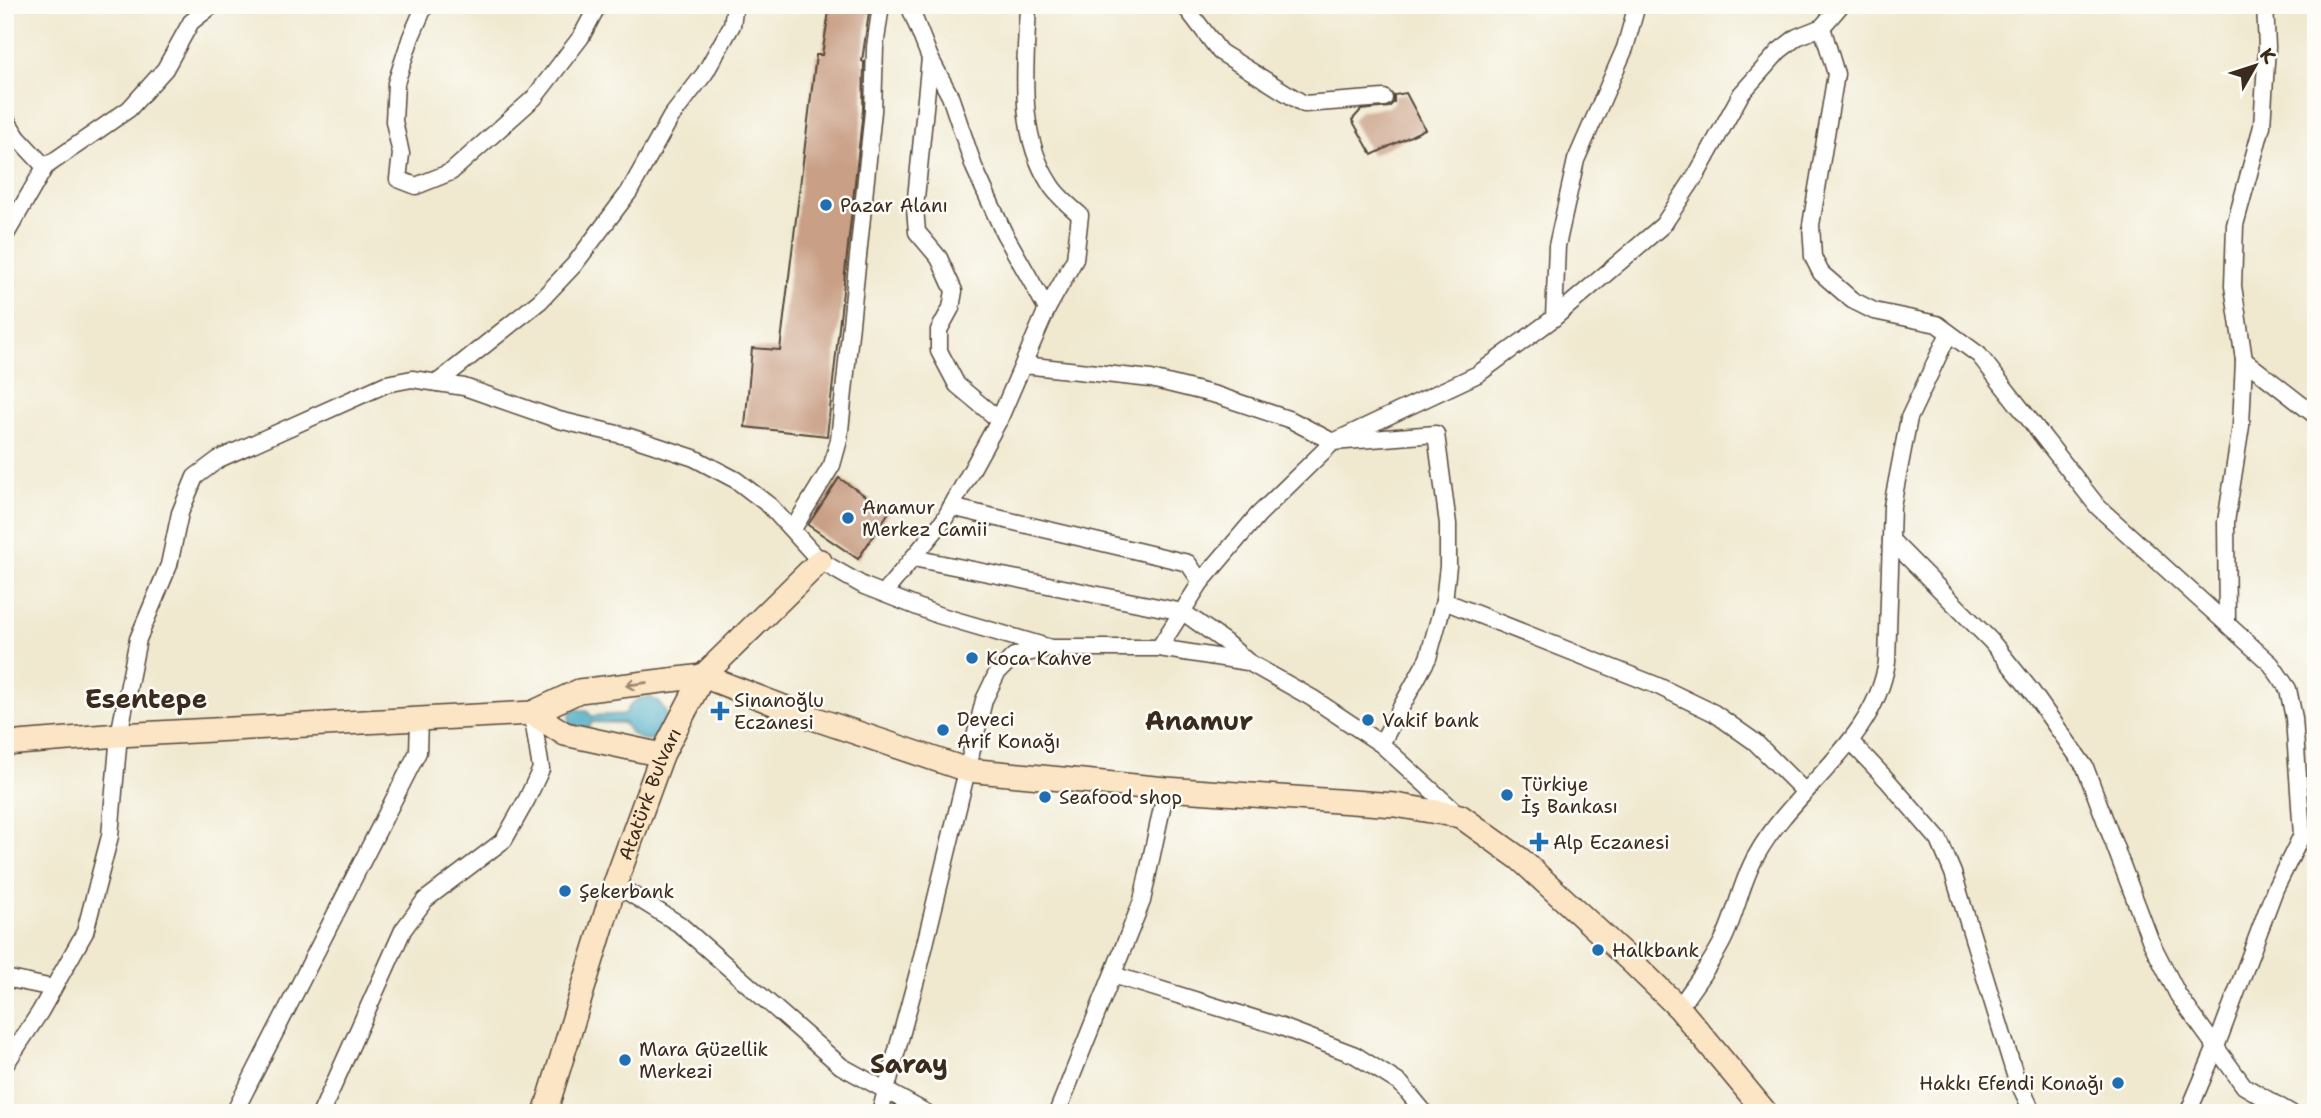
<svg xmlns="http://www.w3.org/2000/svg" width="2321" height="1118" font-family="'Shantell Sans',sans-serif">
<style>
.water{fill:#42a7c2;stroke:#3e6870;stroke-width:2}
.building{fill:#c99f85}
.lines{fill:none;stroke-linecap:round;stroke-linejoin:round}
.street-casing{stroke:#564739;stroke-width:19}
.secondary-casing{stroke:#564739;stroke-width:26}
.street{stroke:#fff;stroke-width:16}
.secondary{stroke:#fce5c4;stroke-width:23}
.oneway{stroke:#9c8871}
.poi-dot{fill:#1f6fb2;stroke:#fdfcf7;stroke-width:2.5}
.labels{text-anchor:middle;stroke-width:5;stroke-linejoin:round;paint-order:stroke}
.poi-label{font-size:19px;fill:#3b2a1e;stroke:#fdfcf7;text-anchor:start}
.street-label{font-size:19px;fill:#3b2a1e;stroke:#fdfcf7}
.district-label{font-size:26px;font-weight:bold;fill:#3b2a1e;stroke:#fdfcf7}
</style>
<rect width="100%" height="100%" fill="#fdfcf7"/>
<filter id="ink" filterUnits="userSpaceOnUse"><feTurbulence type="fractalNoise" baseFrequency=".0143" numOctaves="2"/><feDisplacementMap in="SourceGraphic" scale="14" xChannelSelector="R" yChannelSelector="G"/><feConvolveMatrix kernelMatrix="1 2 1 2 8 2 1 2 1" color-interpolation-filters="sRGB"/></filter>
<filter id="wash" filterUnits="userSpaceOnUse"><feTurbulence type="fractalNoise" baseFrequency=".00686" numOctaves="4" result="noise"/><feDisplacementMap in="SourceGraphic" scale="28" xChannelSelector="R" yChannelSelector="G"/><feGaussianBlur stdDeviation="1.57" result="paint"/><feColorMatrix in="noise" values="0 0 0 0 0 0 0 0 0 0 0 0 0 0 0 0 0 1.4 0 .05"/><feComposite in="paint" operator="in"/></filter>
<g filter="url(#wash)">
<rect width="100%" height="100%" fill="#f0e9d0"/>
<path class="water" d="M650 697C691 717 647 765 624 723L592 722 589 728 569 725 570 713 574 709 587 711 591 716 625 714C631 702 637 698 650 697Z"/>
<g id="blocks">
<g class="building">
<path d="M830 5H870L862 61 864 62 863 110 827 436 745 427 752 348 780 350 816 55H822Z"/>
<path d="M1406 93 1425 129 1372 155 1352 120 1361 110 1389 107 1394 102V95Z"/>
<path d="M839 478 889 512 858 559 808 525Z"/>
</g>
</g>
</g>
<g filter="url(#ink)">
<use href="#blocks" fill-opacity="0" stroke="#564739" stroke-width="2"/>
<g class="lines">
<g class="street-casing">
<g id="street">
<path d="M425 5 411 37 396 83 394 121 401 154 398 179 416 186 451 172 534 98 581 37 598 5"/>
<path d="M909 5 930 58 950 96 974 167 1004 233 1047 309"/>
<path d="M1184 5 1220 52 1304 104 1384 98"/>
<path d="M1822 27 1836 74 1811 225 1813 257 1821 273 1852 300 1874 311 1937 324 1979 355 2098 507 2271 664 2288 689 2294 718 2302 835 2275 889 2216 1047 2188 1113"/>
<path d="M930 58 915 208 917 232 939 258 954 291 951 308 939 330V351L957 385 999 420"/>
<path d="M5 118 18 138 45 167"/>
<path d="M5 236 45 167 129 109 165 69 191 22 213 5"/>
<path d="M1554 318 1557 246 1576 160 1625 48 1637 5"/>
<path d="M2244 360 2316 416"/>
<path d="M1024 365 1151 379 1216 395 1291 420 1333 442 1478 374 1554 318 1663 225 1698 172 1741 94 1779 51 1797 37 1822 27 1841 5"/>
<path d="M437 383 540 301 574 265 629 192 671 117 705 73 732 25 735 5"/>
<path d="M951 507 1188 563 1201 582"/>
<path d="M793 529 832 465 839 440 873 111 875 47 881 5"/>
<path d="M1891 540 1991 641 2032 692 2085 767 2151 942 2178 995 2244 1086 2291 1113"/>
<path d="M913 558 1183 612 1225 642 1248 662"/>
<path d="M884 593 944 520 999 420 1047 309 1075 259 1080 215C1070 206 1057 196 1050 184 1016 132 1026 64 1028 5"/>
<path d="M1444 601 1658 686 1714 713 1755 742 1805 792"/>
<path d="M2227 623 2226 522 2241 426 2244 360 2233 286 2235 225 2262 126 2267 47 2265 5"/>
<path d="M1159 648 1201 582 1258 515 1333 442 1436 434 1448 524V566L1444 601 1428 658 1381 744"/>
<path d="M1850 741 1888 781 1939 840 1953 873 2015 1075 2033 1113"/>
<path d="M615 884 679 924 841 1066 927 1113"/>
<path d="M1113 975 1279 1026 1355 1055 1401 1084 1425 1113"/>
<path d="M5 978 53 988"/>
<path d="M1679 1008C1694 985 1714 961 1725 936 1737 910 1742 880 1756 856 1794 787 1874 744 1887 662L1892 506 1909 418 1949 333"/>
<path d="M5 1065 40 1012 85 932 110 836 119 735 138 639 169 565 180 513 195 477 219 459 386 384 412 379 464 387 559 420 630 437 694 458 736 480 770 506 820 561 864 586 938 615 1051 648H1159L1248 662 1312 698 1381 744 1460 816"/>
<path d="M234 1113 418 752 419 720"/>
<path d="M321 1113 403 930 425 900 504 840 527 799 541 769 532 713"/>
<path d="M880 1113 919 969 984 700 997 673 1014 656 1049 648"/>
<path d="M1057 1113 1142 901 1166 789"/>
</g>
</g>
<g class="secondary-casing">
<g id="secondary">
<path d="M532 713 565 734 662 755"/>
<path d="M5 744 119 735 532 713 579 691 703 676 807 716 967 770 1166 789 1395 805 1460 816 1520 859 1633 963 1679 1008 1766 1113"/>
<path id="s1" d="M545 1113 615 884 662 755 703 676 820 561"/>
</g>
</g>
<use href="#street" class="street"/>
<use href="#secondary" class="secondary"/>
</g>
<defs><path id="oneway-shaft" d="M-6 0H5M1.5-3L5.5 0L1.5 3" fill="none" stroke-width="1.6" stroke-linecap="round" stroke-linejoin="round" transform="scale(1.75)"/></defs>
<use class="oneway" href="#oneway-shaft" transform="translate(636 684) rotate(173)"/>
</g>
<g class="poi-dot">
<circle cx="826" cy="205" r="7"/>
<circle cx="848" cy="518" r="7"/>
<circle cx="972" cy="658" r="7"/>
<path d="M716.5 700.5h7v7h7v7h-7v7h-7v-7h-7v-7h7z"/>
<circle cx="1368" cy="720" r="7"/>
<circle cx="943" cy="730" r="7"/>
<circle cx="1507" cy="795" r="7"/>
<circle cx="1045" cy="797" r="7"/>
<path d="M1535.5 831.5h7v7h7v7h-7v7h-7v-7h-7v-7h7z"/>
<circle cx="565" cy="891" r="7"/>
<circle cx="1598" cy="950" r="7"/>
<circle cx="625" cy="1060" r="7"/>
<circle cx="2118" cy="1083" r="7"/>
</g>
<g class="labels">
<g class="poi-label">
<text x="840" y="212">Pazar Alanı</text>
<text x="862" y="514">Anamur<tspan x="862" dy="22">Merkez Camii</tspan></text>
<text x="986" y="665">Koca Kahve</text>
<text x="734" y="707">Sinanoğlu<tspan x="734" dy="22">Eczanesi</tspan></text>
<text x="957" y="726">Deveci<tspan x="957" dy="22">Arif Konağı</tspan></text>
<text x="1382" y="727">Vakif bank</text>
<text x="1521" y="791">Türkiye<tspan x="1521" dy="22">İş Bankası</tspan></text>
<text x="1059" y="804">Seafood shop</text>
<text x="1553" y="849">Alp Eczanesi</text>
<text x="579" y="898">Şekerbank</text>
<text x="1612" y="957">Halkbank</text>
<text x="639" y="1056">Mara Güzellik<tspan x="639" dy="22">Merkezi</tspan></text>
<text x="2104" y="1090" text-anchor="end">Hakkı Efendi Konağı</text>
</g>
<g class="street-label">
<text dy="7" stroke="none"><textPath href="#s1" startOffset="336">Atatürk Bulvarı</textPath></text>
</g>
<g class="district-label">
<text x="146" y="708">Esentepe</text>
<text x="1199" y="730">Anamur</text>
<text x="909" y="1073">Saray</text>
</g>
</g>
<rect width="2321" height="1118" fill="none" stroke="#fdfcf7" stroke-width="28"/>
<g transform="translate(2255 66) rotate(51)" stroke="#fdfcf7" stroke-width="5" paint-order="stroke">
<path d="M0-5L12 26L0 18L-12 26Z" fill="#3b2a1e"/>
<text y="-10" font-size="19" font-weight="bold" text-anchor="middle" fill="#3b2a1e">K</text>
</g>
</svg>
